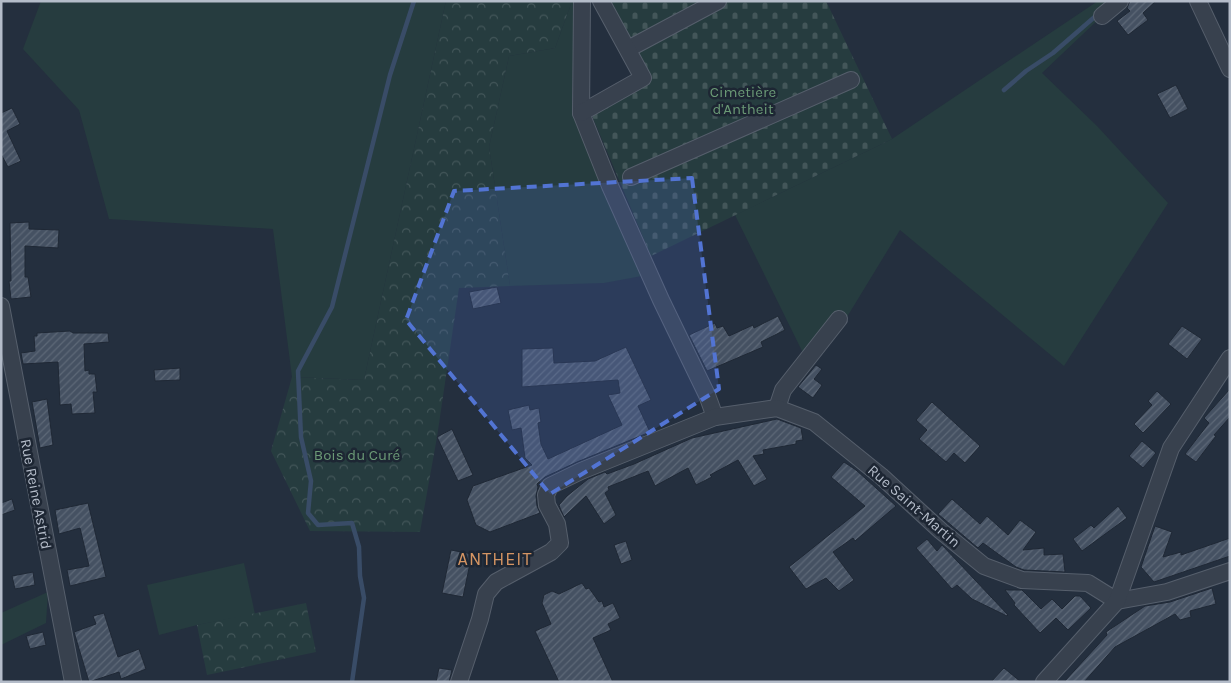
<svg xmlns="http://www.w3.org/2000/svg" width="1231" height="683" font-family="Karla,sans-serif">
<style>
.grass{fill:#263c3f}
.forest{fill:url(#forest-crowns)}
.cemetery{fill:url(#cemetery-stones)}
.lines{fill:none;stroke-linecap:round;stroke-linejoin:round}
.stream{stroke:#394c67;stroke-width:4.5}
.building{fill:url(#building-hatch);stroke:#1f2835}
.minor-casing{stroke:#565f6c;stroke-width:18}
.minor{stroke:#38414e;stroke-width:16}
.marked{fill:#5274d3;fill-opacity:0.2;stroke:#5274d3;stroke-width:4;stroke-dasharray:10 6;stroke-linejoin:round}
.labels{text-anchor:middle;stroke-width:5;stroke-linejoin:round;paint-order:stroke}
.park-label{font-size:15px;fill:#6b9a76;stroke:#1d2633}
.street-label{font-size:15px;fill:#b4bcc9;stroke:#1d2633}
.quarter-label{font-size:18px;letter-spacing:1px;fill:#d59563;stroke:#1d2633}
</style>
<defs>
<pattern id="forest-crowns" width="20" height="18" patternUnits="userSpaceOnUse" patternTransform="scale(1.25)"><rect width="20" height="18" fill="#263c3f"/><path d="M2 6a3 3 0 1 1 6 0M12 15a3 3 0 1 1 6 0" fill="none" stroke="#435659"/></pattern>
<pattern id="cemetery-stones" width="16" height="16" patternUnits="userSpaceOnUse" patternTransform="scale(1.25)"><rect width="16" height="16" fill="#263c3f"/><path d="M2 7V4a2 2 0 0 1 4 0v3zM10 15v-3a2 2 0 0 1 4 0v3z" fill="#435659"/></pattern>
<pattern id="building-hatch" width="6" height="6" patternUnits="userSpaceOnUse" patternTransform="scale(1.25)"><rect width="6" height="6" fill="#455162"/><path d="M-1 1l2-2M0 6l6-6M5 7l2-2" fill="none" stroke="#5d6877"/></pattern>
</defs>
<rect width="100%" height="100%" fill="#242f3e"/>
<g class="grass">
<path d="M41 1H446L364 380 292 377 273 229 109 219 79 110 23 49Z"/>
<path d="M572 1H574L572 109 642 276 604 283 510 286 489 147 509 56 555 48Z"/>
<path d="M1098 1H1110L1102 16 1042 73 1097 126 1168 203 1064 366 900 230 847 317 804 355 735 215 892 139Z"/>
<path d="M244 563 255 614 197 625 159 635 147 585Z"/>
<path d="M48 592 46 623 1 645V613Z"/>
</g>
<g class="forest">
<path d="M446 1H572L555 48 509 56 489 147 510 286 459 288 437 437 420 532 310 531 271 451 292 377 364 380Z"/>
<path d="M306 603 316 652 207 675 197 625Z"/>
</g>
<path class="cemetery" d="M604 1H826L892 139 651 256 590 111 646 79Z"/>
<g class="lines">
<g class="stream">
<path d="M1004 90 1026 71 1053 53 1098 14"/>
<path d="M352 682 364 598 360 576 359 547 352 523 318 525 308 513 311 481 301 437 298 371 332 307 390 75 414 1"/>
</g>
</g>
<g class="building">
<path d="M1130 1H1156L1143 13 1148 20 1128 35 1117 21 1130 11 1127 8Z"/>
<path d="M1176 85 1188 109 1170 118 1157 94Z"/>
<path d="M12 108 20 124 7 131 21 161 8 167 1 154V113Z"/>
<path d="M29 222V229L59 230 58 248 25 246V277H28L31 297 11 299 9 281H11L10 223Z"/>
<path d="M497 287 501 303 473 309 469 292Z"/>
<path d="M778 316 785 330 761 342 763 347 707 371 689 335 715 323 717 328 723 326 729 336 753 325 754 328Z"/>
<path d="M1182 326 1202 339 1187 359 1168 344Z"/>
<path d="M70 331 73 333H108L109 342 84 344 85 371 89 370V374H95L97 392H93L95 413 72 414 71 404 60 405 58 362 23 364 21 353 35 351 34 336H37V333Z"/>
<path d="M626 347 651 400 638 406 650 432 577 462 545 477 537 484 538 487 536 496 537 506 540 513 490 532 476 525 467 500 473 486 532 465 525 458 521 428 512 430 508 410 529 405 530 410 539 408 541 422 538 423 541 444 548 459 622 425 608 395 620 393 618 380 522 387V349L553 348 554 363 595 361Z"/>
<path d="M816 365 822 369 814 379 822 385 813 398 798 387Z"/>
<path d="M180 368V380L155 381 154 370Z"/>
<path d="M1230 389V417L1214 435 1216 436 1196 462 1185 454 1209 423 1204 418Z"/>
<path d="M1157 391 1171 404 1143 433 1134 424 1152 405 1148 401Z"/>
<path d="M47 399 53 445 40 448 32 402Z"/>
<path d="M932 402 980 446 965 463 954 453 946 462 919 439 927 430 916 420Z"/>
<path d="M777 419 801 428 803 440 796 441V444L763 450 764 454 753 456 767 479 754 486 738 460 710 475 712 477 696 485 688 468 655 486 648 471 608 487 609 490 605 493 616 515 604 524 586 496 564 517 560 508 559 505 567 496 588 479 605 472 607 474 634 464 692 438Z"/>
<path d="M452 429 473 475 458 481 437 437Z"/>
<path d="M1142 441 1156 453 1143 468 1129 456Z"/>
<path d="M844 462 856 470 896 506 855 541 853 538 833 552 854 580 839 591 826 578 806 589 789 567 865 506 831 477Z"/>
<path d="M12 499 15 510 1 515V503Z"/>
<path d="M952 499 980 524 987 516 1008 535 1020 520 1036 532 1023 550 1044 548V555L1063 554 1065 572 1024 570 1016 567 983 543 978 548 938 514Z"/>
<path d="M88 503 106 577 70 586 67 570 89 566 80 528 59 534 55 510Z"/>
<path d="M1118 506 1127 518 1082 551 1073 539 1091 525 1094 528Z"/>
<path d="M1155 526 1172 532 1163 557 1181 552V555L1230 538V556L1154 582 1141 567Z"/>
<path d="M927 539 937 551 942 545 1008 615 1007 616 972 599 957 585 952 589 916 548Z"/>
<path d="M626 541 632 560 621 564 614 545Z"/>
<path d="M451 550 472 554 463 597 442 593Z"/>
<path d="M33 572 35 585 15 589 12 576Z"/>
<path d="M582 583 586 589 589 588 599 602 602 601 604 607 613 603 620 618 608 624 611 630 593 638 613 682H559L535 631 551 624 542 603 544 595 552 591 559 594Z"/>
<path d="M1212 588 1216 604 1190 611 1191 617 1180 620 1175 614 1115 647 1084 682H1064L1107 635 1106 632 1145 606 1170 602Z"/>
<path d="M1005 590H1022L1041 609 1052 599 1062 609 1075 596H1080L1091 608 1068 630 1056 618 1040 633 1014 605 1015 603Z"/>
<path d="M104 613 118 657 139 649 146 669 121 679 119 672 89 682 74 632 96 624 93 616Z"/>
<path d="M43 632 46 645 30 649 26 636Z"/>
<path d="M439 668 452 670 449 682H436Z"/>
<path d="M1004 668 1021 682H991Z"/>
</g>
<g class="lines">
<g class="minor-casing">
<g id="minor">
<path d="M582 1 581 113 610 186 661 300 707 395 715 417"/>
<path d="M1198 1 1230 69"/>
<path d="M1102 16 1120 1"/>
<path d="M628 49 718 1"/>
<path d="M581 113 643 78 601 1"/>
<path d="M631 177 851 80"/>
<path d="M1 306 73 682"/>
<path d="M777 408 783 390 839 319"/>
<path d="M1117 601 1167 592 1230 571"/>
<path d="M459 682 480 619 486 594 496 582 551 552 560 543 557 524 547 505 546 495 550 486 581 471 715 417 777 408 814 422 881 476 941 531 984 566 1022 580 1088 583 1117 601"/>
<path d="M1044 682 1117 601 1171 448 1230 358"/>
</g>
</g>
<use href="#minor" class="minor"/>
</g>
<path class="marked" d="M692 178 719 389 550 494 406 320 454 191Z"/>
<g class="labels">
<g class="park-label">
<text x="743" y="97">Cimetière<tspan x="743" dy="17">d'Antheit</tspan></text>
<text x="357" y="460">Bois du Curé</text>
</g>
<g class="street-label">
<text transform="translate(36 494) rotate(79)" y="5">Rue Reine Astrid</text>
<text transform="translate(914 506) rotate(41)" y="5">Rue Saint-Martin</text>
</g>
<g class="quarter-label">
<text x="495" y="565">ANTHEIT</text>
</g>
</g>
<rect width="1231" height="683" fill="none" stroke="#b4bcc9" stroke-width="5"/>
</svg>
